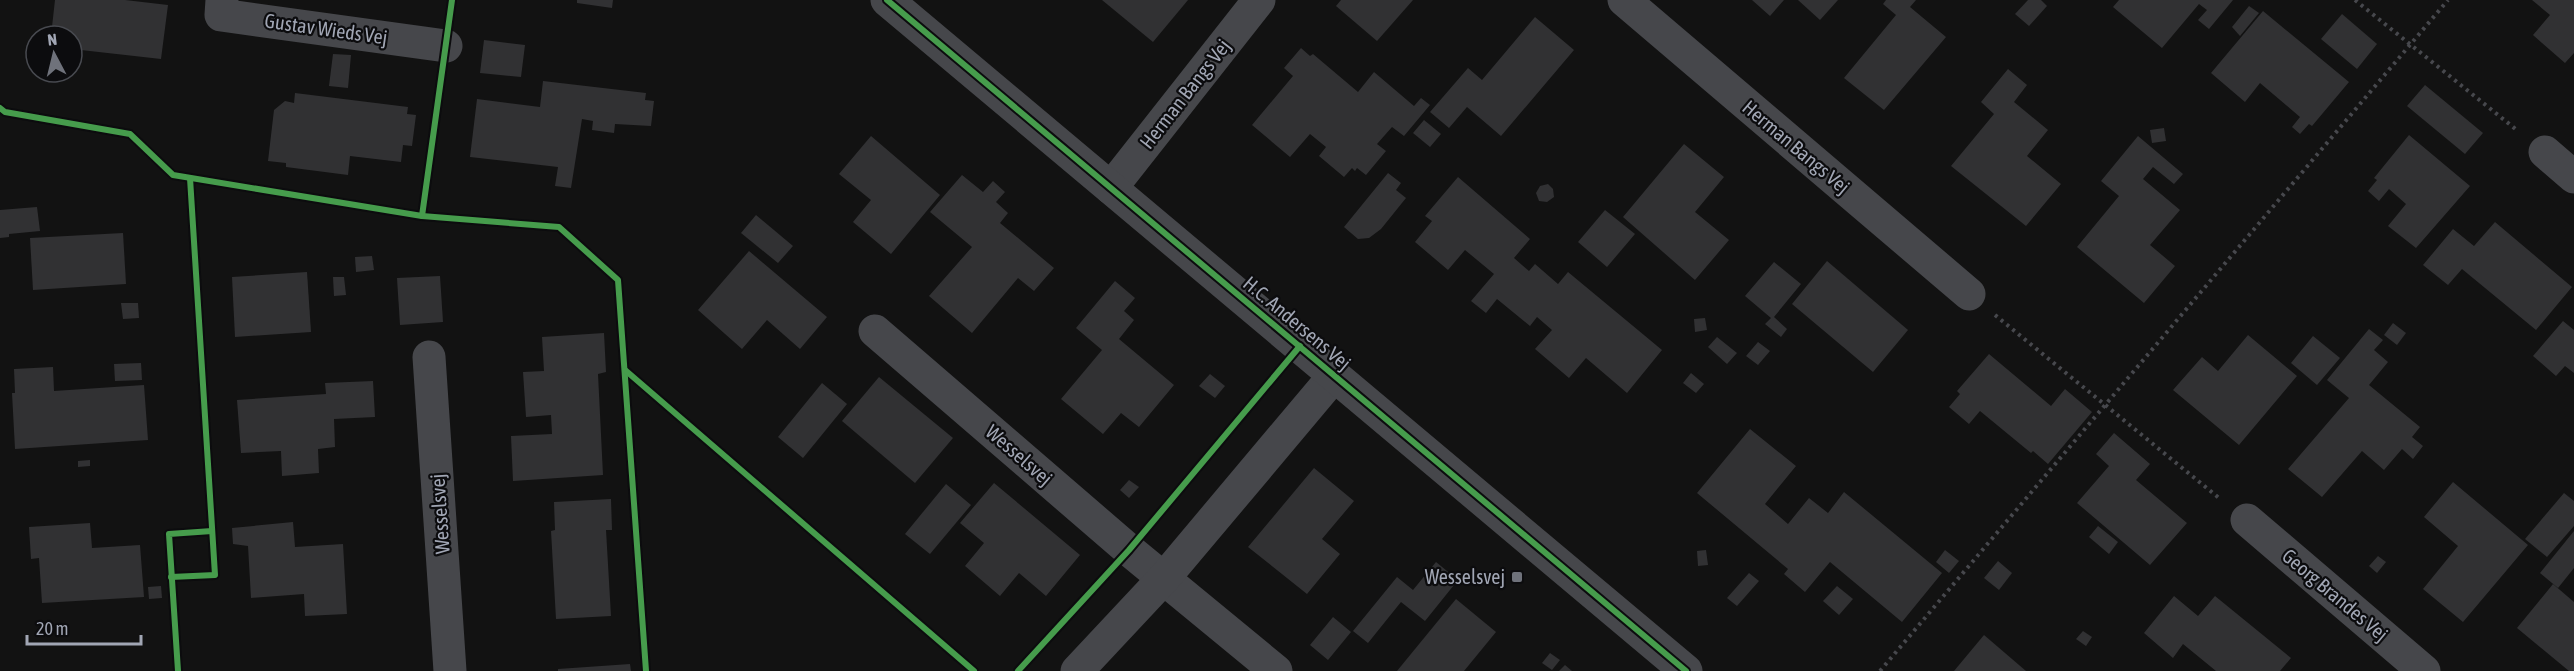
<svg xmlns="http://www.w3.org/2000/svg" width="2574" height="671" font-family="'Asap Condensed',sans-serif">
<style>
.building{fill:#313133}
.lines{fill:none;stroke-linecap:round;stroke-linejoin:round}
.path{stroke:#47484d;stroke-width:4;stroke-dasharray:3 4.5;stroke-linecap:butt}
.minor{stroke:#46474b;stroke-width:33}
.tertiary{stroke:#46474b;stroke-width:33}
.cycleway-casing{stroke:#0c0c0e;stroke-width:10}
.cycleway{stroke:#469c4c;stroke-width:6}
.poi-dot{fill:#6f727b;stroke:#0c0c0e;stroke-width:2}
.labels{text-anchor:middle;stroke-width:4.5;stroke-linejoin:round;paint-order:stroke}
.street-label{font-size:20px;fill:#a1a6b4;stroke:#0c0c0e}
.poi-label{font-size:20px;fill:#a1a6b4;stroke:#0c0c0e;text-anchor:end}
</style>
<rect width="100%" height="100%" fill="#121212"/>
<g class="building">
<path d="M55 0H125L168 5 161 59 72 49V36H51Z"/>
<path d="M577 0H613L612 8 577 3Z"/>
<path d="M1102 0H1188L1153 42Z"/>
<path d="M1341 0H1413L1377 41 1336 6Z"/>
<path d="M1752 0H1784L1770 16Z"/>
<path d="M1798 0H1838L1820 20Z"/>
<path d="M1886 0H1916L1910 7 1946 37 1884 110 1844 78 1896 15 1883 4Z"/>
<path d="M2028 0H2041L2047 6 2029 26 2015 14Z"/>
<path d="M2119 0H2233L2209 29 2198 20 2207 10 2199 4 2162 48 2113 7Z"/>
<path d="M2532 0H2574V53L2565 63 2533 35 2550 15Z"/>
<path d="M2249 6 2259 13 2240 36 2232 27Z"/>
<path d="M2263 11 2349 82 2312 126 2309 124 2300 134 2292 127 2300 117 2260 83 2245 102 2211 73Z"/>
<path d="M2342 14 2377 44 2357 69 2321 39Z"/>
<path d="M1535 17 1574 50 1501 136 1467 107 1449 128 1430 112 1468 68 1482 80Z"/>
<path d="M484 40 525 45 521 77 480 73Z"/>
<path d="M1301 48 1310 56 1313 54 1358 92 1374 72 1414 106 1421 98 1430 105 1404 136 1392 127 1377 144 1386 151 1366 175 1357 168 1355 171 1352 168 1344 177 1319 156 1326 147 1310 134 1290 157 1252 125 1293 76 1284 68Z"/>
<path d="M333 54 351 55 348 88 329 86Z"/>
<path d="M2008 69 2027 85 2014 102 2048 130 2027 156 2061 184 2026 226 1951 166 1994 114 1981 102Z"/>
<path d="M543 81 646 93 645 100 654 101 651 126 615 124 614 133 592 130 593 121 582 119 571 188 555 186 558 167 470 157 477 99 540 107Z"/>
<path d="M2425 85 2483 133 2465 154 2407 106Z"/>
<path d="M295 93 408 107 407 114 416 115 412 146 403 145 401 162 350 156 348 175 286 167V163L268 161 274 110 285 101 294 103Z"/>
<path d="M1424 120 1441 134 1430 147 1413 133Z"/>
<path d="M2164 128 2166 141 2152 143 2150 130Z"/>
<path d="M2409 135 2470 186 2416 248 2388 226 2406 204 2389 189 2379 201 2368 191 2377 180 2374 178Z"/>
<path d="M871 136 940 195 891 254 853 222 871 200 839 174Z"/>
<path d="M2138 136 2183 174 2174 184 2153 167 2143 179 2180 210 2150 245 2175 266 2144 303 2077 247 2119 196 2101 181Z"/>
<path d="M1684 144 1724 177 1695 212 1729 240 1695 280 1623 217Z"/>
<path d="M1388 173 1401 183 1396 190 1406 198 1381 229 1369 238 1358 239 1344 227Z"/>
<path d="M962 175 983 192 993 181 1005 192 996 202 1008 213 1000 223 1054 268 1034 291 1018 278 972 333 929 296 972 247 930 212Z"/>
<path d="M1458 177 1530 239 1514 258 1529 271 1535 264 1558 284 1568 272 1662 350 1627 393 1586 358 1569 378 1535 349 1552 330 1537 317 1530 326 1497 299 1486 313 1471 301 1494 274 1465 250 1448 270 1415 242 1432 221 1425 216Z"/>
<path d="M1548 184 1553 189 1554 197 1547 202 1539 201 1536 193 1540 186Z"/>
<path d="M37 207 40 231 9 234V237L0 238V210Z"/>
<path d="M1605 210 1635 234 1607 267 1578 242Z"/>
<path d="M756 215 793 246 778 263 741 233Z"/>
<path d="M2495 222 2572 287 2536 330 2462 269 2448 285 2423 265 2453 229 2474 246Z"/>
<path d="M123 233 126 284 33 290 30 238Z"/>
<path d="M749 251 827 317 800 349 767 320 742 349 698 310Z"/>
<path d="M372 256 374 270 356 272 355 257Z"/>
<path d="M1827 261 1908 330 1873 372 1792 304Z"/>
<path d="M1774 262 1801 284 1774 317 1787 329 1781 337 1765 324 1771 318 1745 296Z"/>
<path d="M307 272 311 332 235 337 232 277Z"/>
<path d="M440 276 443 322 400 325 397 278Z"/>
<path d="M333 277H344L346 295 334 296Z"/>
<path d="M1115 281 1135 298 1124 311 1134 320 1119 339 1174 385 1139 427 1121 413 1103 434 1061 399 1102 350 1076 328Z"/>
<path d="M121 303H138L139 318 123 319Z"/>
<path d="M1705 318 1707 330 1695 332 1694 319Z"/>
<path d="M2563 321 2574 330V373L2565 366 2556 376 2533 356Z"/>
<path d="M2393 323 2406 333 2397 345 2384 335Z"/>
<path d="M2369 329 2383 340 2374 350 2388 362 2369 385 2420 427 2412 437 2423 446 2413 459 2402 449 2384 470 2362 451 2322 497 2288 469 2349 398 2327 380Z"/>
<path d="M604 333 606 372 598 374 603 475 513 481 511 436 552 434 551 415 526 417 523 372 544 371 542 337Z"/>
<path d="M2248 335 2297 376 2239 445 2173 390 2202 357 2218 371Z"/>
<path d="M2313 336 2340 358 2317 385 2291 363Z"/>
<path d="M1717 337 1737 353 1727 364 1708 347Z"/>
<path d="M1758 342 1770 351 1758 365 1746 356Z"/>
<path d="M1989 354 2051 406 2065 389 2092 412 2048 464 2033 451 2031 453 1980 411 1969 424 1949 407 1960 394 1957 391Z"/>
<path d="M141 363 142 380 115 381 114 364Z"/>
<path d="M53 367 54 391 144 385 148 440 15 449 12 393H15L14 369Z"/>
<path d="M1691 373 1704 384 1696 393 1683 383Z"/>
<path d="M1210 374 1225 386 1215 398 1199 386Z"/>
<path d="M879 377 953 438 915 483 842 421Z"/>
<path d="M373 381 375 417 334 419 335 447 318 449 319 473 282 476 281 451 241 453 237 400 326 394 325 383Z"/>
<path d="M822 383 847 404 803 458 778 437Z"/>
<path d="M1750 429 1796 466 1765 504 1788 524 1809 498 1828 513 1844 492 1942 573 1902 622 1830 562 1805 592 1784 574 1788 569 1697 493Z"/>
<path d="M2114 433 2150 464 2136 480 2187 523 2150 565 2077 503 2109 466 2096 454Z"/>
<path d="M90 460V466L78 467V461Z"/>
<path d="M1314 468 1354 501 1322 539 1340 554 1307 594 1248 547Z"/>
<path d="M1129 480 1139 487 1129 498 1120 490Z"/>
<path d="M2453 482 2528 545 2463 622 2423 589 2458 546 2424 517Z"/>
<path d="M994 483 1080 555 1046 596 1019 573 1000 596 965 566 984 543 960 523Z"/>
<path d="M946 484 971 505 930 554 905 534Z"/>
<path d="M2564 493 2574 501V526L2547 557 2525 539Z"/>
<path d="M611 499 612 530H606L611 616 556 619 551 531 555 530 554 502Z"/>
<path d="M293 522 295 547 343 544 347 614 305 616 304 594 251 598 248 546 233 544 232 528Z"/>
<path d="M90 523 92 548 140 545 144 597 42 603 39 558 31 559 29 527Z"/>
<path d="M2098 526 2118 542 2109 554 2089 537Z"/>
<path d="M2574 531V568L2558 588 2540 573Z"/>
<path d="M1706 550 1708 565 1698 566 1697 551Z"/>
<path d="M1945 550 1959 561 1949 573 1936 562Z"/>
<path d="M2378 556 2386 562 2377 573 2369 566Z"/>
<path d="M1998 561 2012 573 1999 590 1984 578Z"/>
<path d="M1436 562 1458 580 1425 621 1401 602 1368 643 1353 631 1397 577 1413 590Z"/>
<path d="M1749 573 1759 581 1737 606 1727 598Z"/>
<path d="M2553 584 2574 602V671H2569L2517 628Z"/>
<path d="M161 586 162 598 149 599 148 587Z"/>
<path d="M1837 586 1853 599 1839 615 1823 601Z"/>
<path d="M2174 596 2198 616 2215 596 2291 658 2280 671H2216L2183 644 2173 658 2144 633Z"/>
<path d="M1456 599 1496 632 1464 671H1397Z"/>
<path d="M1333 617 1351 632 1328 660 1310 645Z"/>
<path d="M2083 631 2092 637 2086 646 2076 639Z"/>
<path d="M1984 635 2026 671H1954Z"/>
<path d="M1550 653 1560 660 1552 670 1542 663Z"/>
<path d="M630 664 631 671H558V669Z"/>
<path d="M1565 665 1572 671H1559Z"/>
</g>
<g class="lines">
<g class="path">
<path d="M2355 0 2518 131"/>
<path d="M1995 315 2219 498"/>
<path d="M1880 671 2448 0"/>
</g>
<g class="minor">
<path d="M222 0 221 15 446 46"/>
<path d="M1624 0 1969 294"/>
<path d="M2545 152 2574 177"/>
<path d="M1111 188 1259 0"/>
<path d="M875 331 1129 550 1276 671"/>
<path d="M429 357 450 671"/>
<path d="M2247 520 2424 671"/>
<path d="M1077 671 1165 577 1334 376"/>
</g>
<path class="tertiary" d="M887 0 1686 671"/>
<g class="cycleway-casing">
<g id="cycleway">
<path d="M887 0 1686 671"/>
<path d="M0 108 5 112 130 134 173 175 422 216 559 227 618 280 646 671"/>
<path d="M422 216 452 0"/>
<path d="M625 370 974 671"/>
<path d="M171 577 215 575 190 178"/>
<path d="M178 671 169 534 212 531"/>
<path d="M1018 671 1129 550 1300 346"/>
</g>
</g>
<use href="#cycleway" class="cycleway"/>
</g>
<rect class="poi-dot" x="1511" y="571" width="12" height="12" rx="3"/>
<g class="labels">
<g class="street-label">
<text transform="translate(326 29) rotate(8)" y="7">Gustav Wieds Vej</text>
<text transform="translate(1185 94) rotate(-52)" y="7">Herman Bangs Vej</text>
<text transform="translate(1796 147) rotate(40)" y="7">Herman Bangs Vej</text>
<text transform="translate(1297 323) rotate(40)" y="7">H.C. Andersens Vej</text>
<text transform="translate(1019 455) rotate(41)" y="7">Wesselsvej</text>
<text transform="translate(440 514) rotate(-94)" y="7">Wesselsvej</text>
<text transform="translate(2335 595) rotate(40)" y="7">Georg Brandes Vej</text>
</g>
<g class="poi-label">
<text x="1505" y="584">Wesselsvej</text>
</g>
</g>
<g transform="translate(54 54) rotate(353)"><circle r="28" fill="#0c0c0e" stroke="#484a50" stroke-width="1.5"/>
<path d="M0-4.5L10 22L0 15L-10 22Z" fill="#6f727b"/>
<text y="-9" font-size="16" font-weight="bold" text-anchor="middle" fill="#a1a6b4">N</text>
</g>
<path d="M27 635v9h114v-9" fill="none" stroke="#a1a6b4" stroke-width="3"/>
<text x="36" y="635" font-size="18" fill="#a1a6b4" stroke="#0c0c0e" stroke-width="4.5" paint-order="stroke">20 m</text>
</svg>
